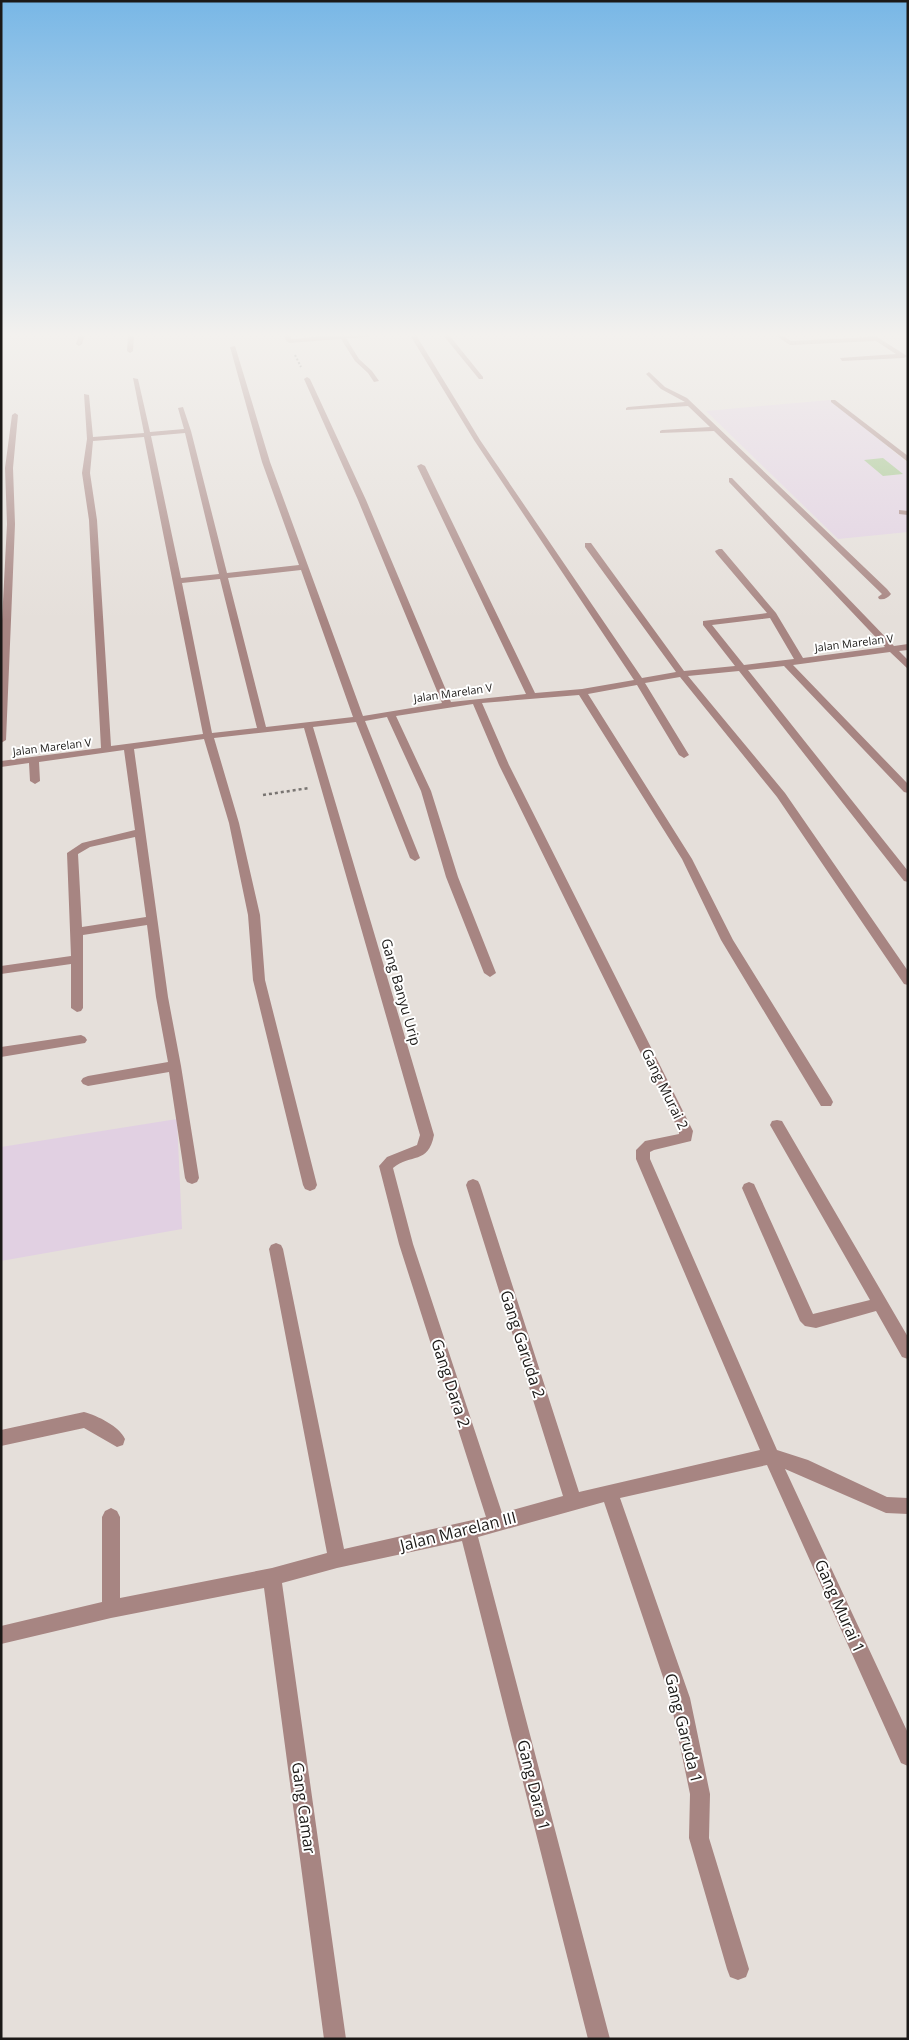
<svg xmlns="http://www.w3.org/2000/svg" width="909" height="2040" font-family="'Open Sans',sans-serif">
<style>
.education{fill:#e1d0e2}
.green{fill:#9ec387}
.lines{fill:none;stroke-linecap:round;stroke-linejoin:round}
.path-far1{stroke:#797572;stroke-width:2;stroke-dasharray:2 2;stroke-linecap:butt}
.path{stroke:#797572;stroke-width:2.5;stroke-dasharray:3 3;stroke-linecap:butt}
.minor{fill:#a78582;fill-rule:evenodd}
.labels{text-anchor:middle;stroke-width:4;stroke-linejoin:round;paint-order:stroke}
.far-street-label{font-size:11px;fill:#1b1917;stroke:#fff}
.street-label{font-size:14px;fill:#1b1917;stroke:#fff}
.near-street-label{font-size:16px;fill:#1b1917;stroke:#fff}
</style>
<rect width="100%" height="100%" fill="#e5dfda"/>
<g class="education">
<path d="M830 400 908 463V532L838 539 706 411Z"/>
<path d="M177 1119 182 1229 1 1261V1147Z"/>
</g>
<path class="green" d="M883 458 903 474 883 476 864 460Z"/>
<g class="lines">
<path class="path-far1" d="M295 355 301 367"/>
<path class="path" d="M263 795 309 788"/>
<g class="minor">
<path d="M79 335H85L82 344 79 346 76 344Z"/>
<path d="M128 335H134L133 351 130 353 127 351Z"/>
<path d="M284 335H290L291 339 338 335H371L368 337 346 338 359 359 372 371 379 381 374 382 368 373 355 361 341 339 289 343 286 341Z"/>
<path d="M410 335H416L480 440 642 678 676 672 585 547V543H591L684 671 735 666 703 625V621L767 613 716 553 715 551 719 549H722L776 613 803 658 885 647 729 482V478H732L894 646 908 644V650L899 651 908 660V669L890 652 793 665 908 784V793L904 792 784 666 748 670 908 871V882L904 881 739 671 688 676 785 793 908 971V985L904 984 777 797 680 677 645 683 689 755 684 758 679 755 637 685 588 694 692 859 733 940 831 1098 833 1102 831 1106H821L721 940 682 859 579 695 482 703 509 765 693 1131 691 1141 654 1150 650 1152V1159L777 1450 808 1460 887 1497 908 1498V1514L886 1513 785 1469 908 1733V1766L901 1763 767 1465 620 1498 690 1698 710 1794 709 1838 749 1969 746 1977 738 1980 730 1977 727 1969 689 1838 690 1794 670 1698 604 1502 478 1537 610 2039H588L462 1541 337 1568 282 1583 346 2039H324L264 1588 111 1618 1 1644V1626L102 1602V1517L105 1511 111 1508 117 1511 120 1517V1598L272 1568 327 1553 269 1249 271 1245 276 1243 281 1245 283 1249 344 1549 486 1517 399 1244 379 1166 387 1157 417 1145 420 1135 304 728 214 738 239 823 260 915 265 980 317 1185 315 1189 310 1191 305 1189 303 1185 253 980 248 915 229 823 204 739 134 749 168 997 181 1066 199 1178 197 1182 192 1184 187 1182 185 1178 169 1072 88 1086 83 1084 81 1081 83 1078 88 1076 168 1062 156 997 147 925 83 935V1008L81 1011 77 1012 71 1008V964L1 974V966L71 956 67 853 82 843 135 830 124 750 39 762 40 781 35 784 30 781 29 763 1 767V761L101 748 89 520 82 473 87 439 84 394 89 395 93 437 144 433 133 378 138 379 150 432 184 429 178 408 183 407 191 431 227 573 299 565 262 462 230 347 235 346 270 462 363 716 442 703 358 500 304 379 307 377 310 379 366 500 451 702 526 694 417 466 421 464 425 466 535 693 582 689 634 680 474 440ZM185 433 219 574 181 578 151 436ZM144 437 203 734 111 746 97 520 90 473 93 441ZM301 570 353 717 266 727 228 578ZM220 579 257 728 212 733 182 583ZM770 618 794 659 744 665 712 625ZM473 704 499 765 679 1131V1134L645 1141 636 1150V1159L760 1450 579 1492 480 1185 478 1181 473 1179 468 1181 466 1185 563 1496 502 1513 413 1244 393 1168C411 1153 428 1165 434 1135L313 727 356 722 410 858 415 861 420 858 365 721 387 717 421 791 446 877 484 973 490 977 496 973 458 877 431 791 396 716ZM135 837 146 917 82 927 78 854 90 847Z"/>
<path d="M443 335H449L483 377V379H479Z"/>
<path d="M775 335H781L791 341 871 337 868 335H874L907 356 904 358 842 361 840 358 896 354 876 341 790 345Z"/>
<path d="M649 372 665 387 687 398 887 589 891 594C888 598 884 600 879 599L878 597 882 594 714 431 660 433V431L662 430 710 427 688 406 626 410V408L628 407 685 402 661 389 646 374Z"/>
<path d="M831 400H835L908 456V462L831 402Z"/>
<path d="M15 413 18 415 13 468 15 524 6 740 1 743V640L7 524 5 468 12 415Z"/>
<path d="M899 510 908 511V515L899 514Z"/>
<path d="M81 1035 85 1037 87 1040 85 1043 1 1057V1047Z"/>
<path d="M777 1120 782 1121 908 1337V1359L902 1357 876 1311 816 1328 805 1326 800 1321 742 1188 744 1184 749 1182 754 1184 813 1314 870 1300 770 1125 772 1121Z"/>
<path d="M84 1412C98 1416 119 1426 125 1439L123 1445 117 1447 84 1428 1 1446V1430Z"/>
</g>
</g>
<linearGradient id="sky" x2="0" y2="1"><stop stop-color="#78b7e6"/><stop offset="0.54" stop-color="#f3f1ee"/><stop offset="1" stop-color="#f3f1ee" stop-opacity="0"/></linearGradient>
<rect width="909" height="620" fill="url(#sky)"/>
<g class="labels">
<g class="far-street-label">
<text transform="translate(854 643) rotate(-7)" y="4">Jalan Marelan V</text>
<text transform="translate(453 693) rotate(-8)" y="4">Jalan Marelan V</text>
<text transform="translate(52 747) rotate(-7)" y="4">Jalan Marelan V</text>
</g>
<g class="street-label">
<text transform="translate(401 992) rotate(74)" y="5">Gang Banyu Urip</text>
<text transform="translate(665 1089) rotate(64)" y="5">Gang Murai 2</text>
</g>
<g class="near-street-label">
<text transform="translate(523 1344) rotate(72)" y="6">Gang Garuda 2</text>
<text transform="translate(451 1383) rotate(72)" y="6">Gang Dara 2</text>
<text transform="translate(458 1531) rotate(-14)" y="6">Jalan Marelan III</text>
<text transform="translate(840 1606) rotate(66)" y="6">Gang Murai 1</text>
<text transform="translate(684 1728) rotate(76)" y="6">Gang Garuda 1</text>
<text transform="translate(534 1785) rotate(76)" y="6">Gang Dara 1</text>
<text transform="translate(304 1808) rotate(82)" y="6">Gang Camar</text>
</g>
</g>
<rect width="909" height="2040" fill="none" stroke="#1b1917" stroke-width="5"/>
</svg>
